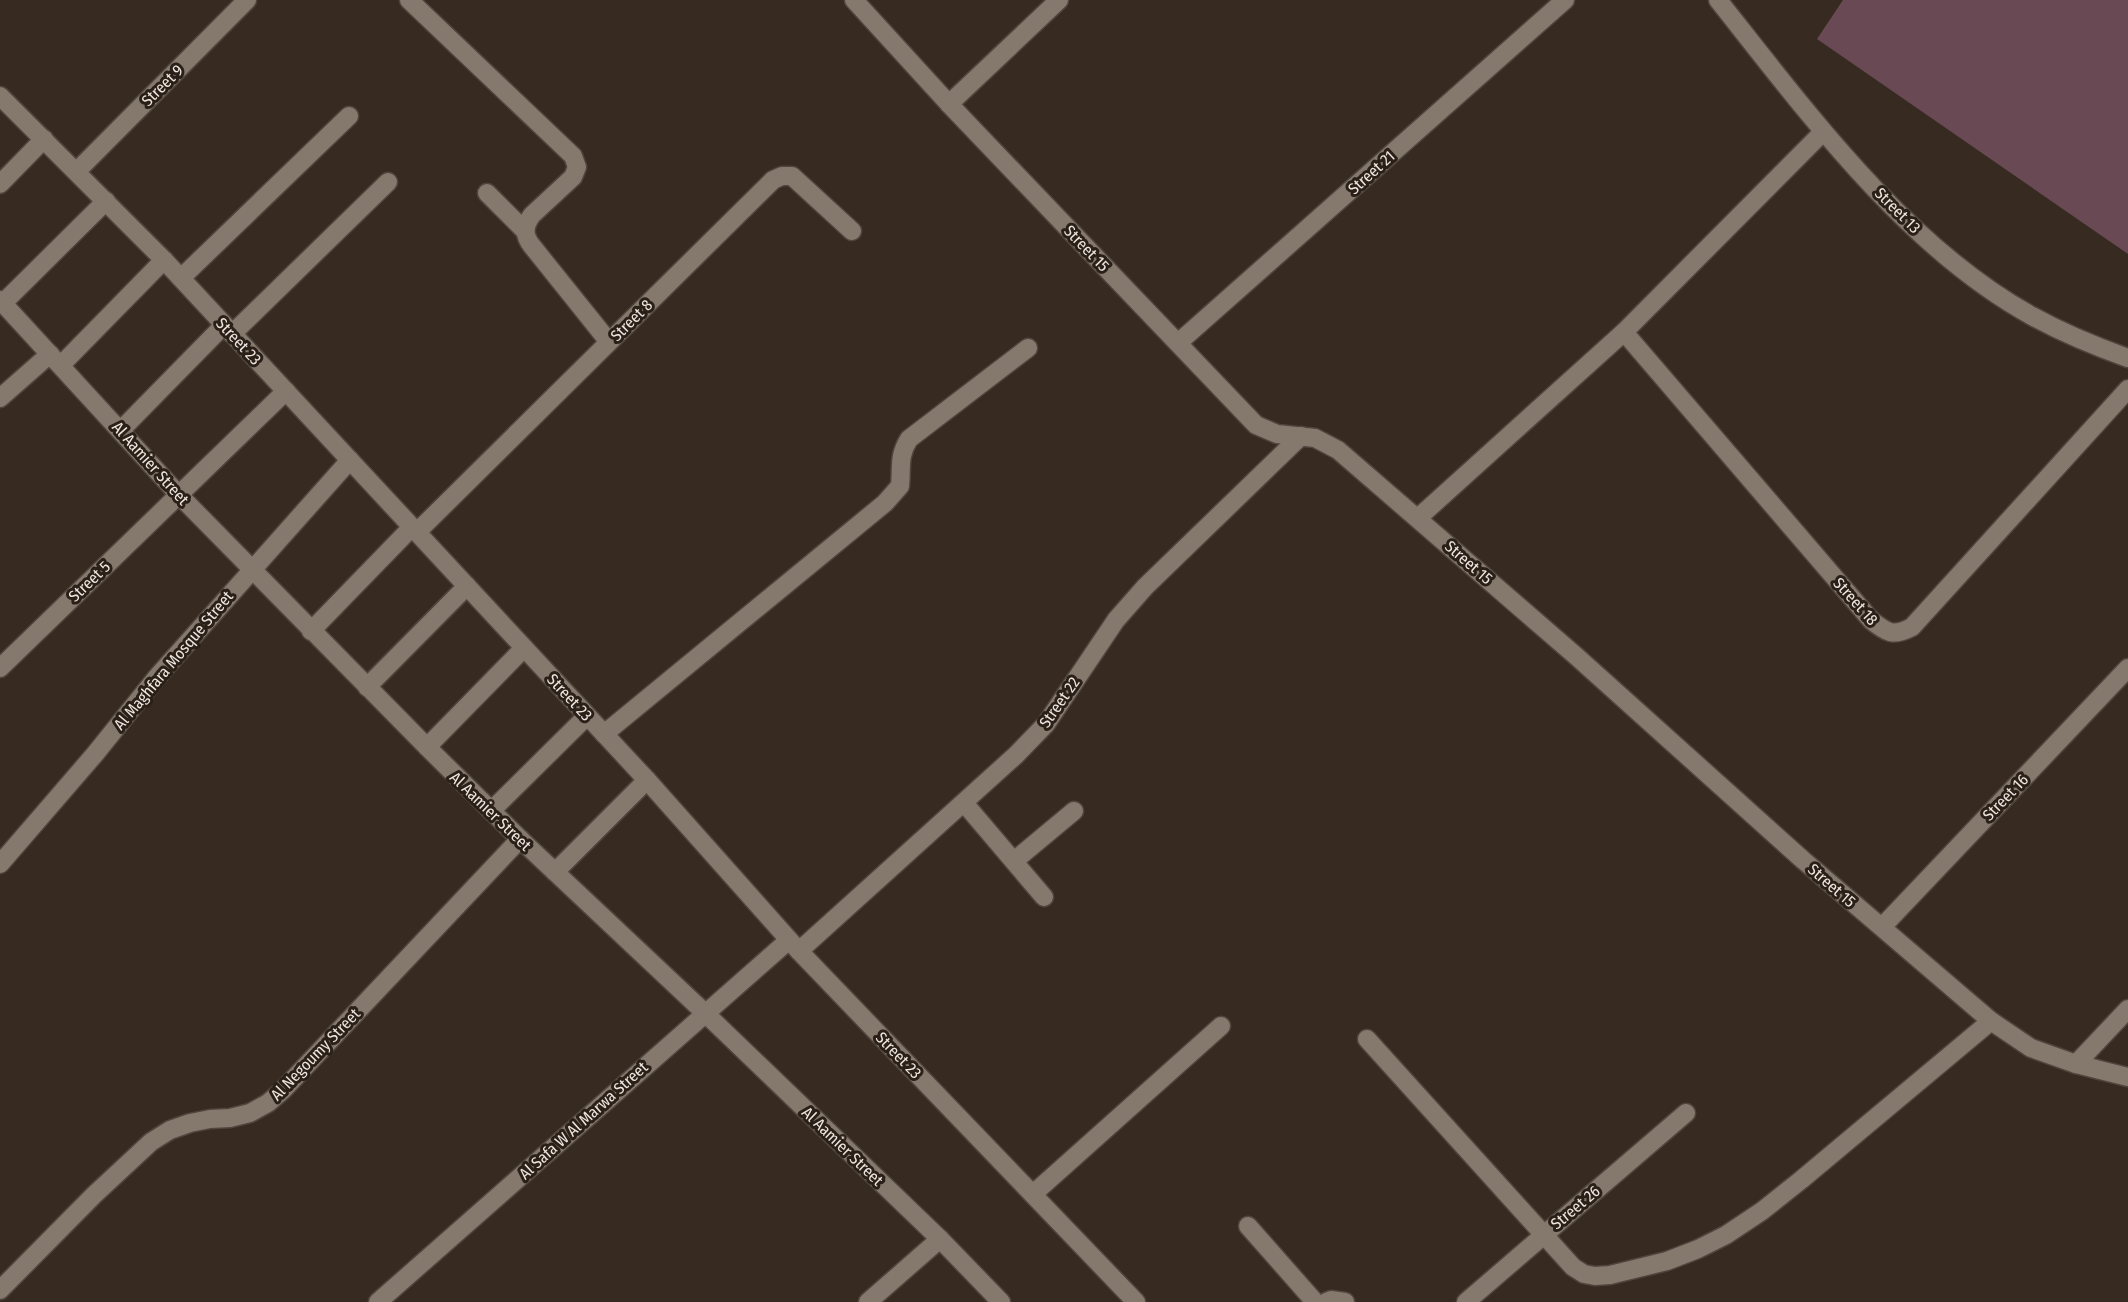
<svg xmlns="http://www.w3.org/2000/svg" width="2128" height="1302" font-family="'Fira Sans Condensed',sans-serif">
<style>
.green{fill:#694a54}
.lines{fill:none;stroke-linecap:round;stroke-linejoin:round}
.minor-casing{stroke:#4f453d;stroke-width:21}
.minor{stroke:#85786d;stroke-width:18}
.labels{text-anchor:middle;stroke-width:6;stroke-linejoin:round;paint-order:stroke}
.street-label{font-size:16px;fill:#eee6e0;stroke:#2b2017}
</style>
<rect width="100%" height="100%" fill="#362a21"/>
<path class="green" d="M1843 0H2128V254L1817 39Z"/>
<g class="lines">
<g class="minor-casing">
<g id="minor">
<path d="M409 0 573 156 577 167 573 177 532 215C524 226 523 235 532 246L609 342"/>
<path d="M854 0 949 104 1256 425 1277 434 1315 438 1338 450 1576 656 1803 860 1991 1021 2031 1048 2076 1064 2128 1077"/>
<path d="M1718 0C1807 112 1905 246 2032 316 2061 332 2097 347 2128 358"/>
<path d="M0 96 164 260 647 780 799 951 1136 1302"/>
<path d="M949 104 1059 0"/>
<path d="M77 171 247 0"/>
<path d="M0 184 44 139"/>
<path d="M487 193 525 231"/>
<path d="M181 278 349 116"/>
<path d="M0 300 179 495 427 747 520 839 705 1013 940 1239 1001 1302"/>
<path d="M3 303 106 201"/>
<path d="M1624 332 1871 620C1887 633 1893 637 1912 627L2128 389"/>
<path d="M232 334 388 182"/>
<path d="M1178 343 1565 0"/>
<path d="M61 365 164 260"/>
<path d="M0 398 50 354"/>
<path d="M121 430 224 325"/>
<path d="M1419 517 1624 332 1823 132"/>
<path d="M417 532 773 180 782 176H792L852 231"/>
<path d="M311 631 412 527"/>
<path d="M0 668 286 391"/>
<path d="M367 687 467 586"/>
<path d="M604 734 885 503 900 486C902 466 898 457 909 439L1028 348"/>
<path d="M427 747 524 648"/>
<path d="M965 804 1044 897"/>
<path d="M491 811 587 716"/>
<path d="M1014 861 1074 811"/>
<path d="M0 864 95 754 157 677 350 460"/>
<path d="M555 872 647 780"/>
<path d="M1882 927 2128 668"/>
<path d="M799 951 1016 755 1046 724 1116 620 1145 587 1301 436"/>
<path d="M1367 1039 1573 1267 1584 1274 1595 1276 1610 1275 1667 1261 1698 1249 1726 1235 1762 1211 1801 1180 1991 1021"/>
<path d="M2076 1064 2128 1009"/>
<path d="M1033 1194 1221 1026"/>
<path d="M1248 1226 1315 1302"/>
<path d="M0 1290 94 1195 151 1142 170 1130 190 1123 210 1119 230 1118 250 1113 268 1103 283 1090 520 839"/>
<path d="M378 1302 789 940"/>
<path d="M868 1302 940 1239"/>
<path d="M1326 1302 1331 1300 1345 1302"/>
<path d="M1466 1302 1686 1113"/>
</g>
</g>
<use href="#minor" class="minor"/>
</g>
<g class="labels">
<g class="street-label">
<text transform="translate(162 85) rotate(-45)" y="6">Street 9</text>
<text transform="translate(1371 172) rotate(-42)" y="6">Street 21</text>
<text transform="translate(1898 210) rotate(45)" y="6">Street 13</text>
<text transform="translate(1087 248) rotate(46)" y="6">Street 15</text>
<text transform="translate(631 320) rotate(-45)" y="6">Street 8</text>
<text transform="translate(239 341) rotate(47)" y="6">Street 23</text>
<text transform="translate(151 463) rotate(48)" y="6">Al Aamier Street</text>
<text transform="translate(1469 562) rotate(41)" y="6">Street 15</text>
<text transform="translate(89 581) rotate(-44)" y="6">Street 5</text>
<text transform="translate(1856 601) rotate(48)" y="6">Street 18</text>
<text transform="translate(173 660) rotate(-50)" y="6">Al Maghfara Mosque Street</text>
<text transform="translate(570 697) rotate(47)" y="6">Street 23</text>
<text transform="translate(1059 702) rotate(-55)" y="6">Street 22</text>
<text transform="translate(2005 797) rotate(-46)" y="6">Street 16</text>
<text transform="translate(491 811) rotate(44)" y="6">Al Aamier Street</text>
<text transform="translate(1832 885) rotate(41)" y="6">Street 15</text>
<text transform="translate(315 1054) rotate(-46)" y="6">Al Negoumy Street</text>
<text transform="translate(899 1055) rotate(46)" y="6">Street 23</text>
<text transform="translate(583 1120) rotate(-42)" y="6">Al Safa W Al Marwa Street</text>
<text transform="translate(843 1146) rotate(44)" y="6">Al Aamier Street</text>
<text transform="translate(1575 1207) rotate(-40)" y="6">Street 26</text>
</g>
</g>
</svg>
